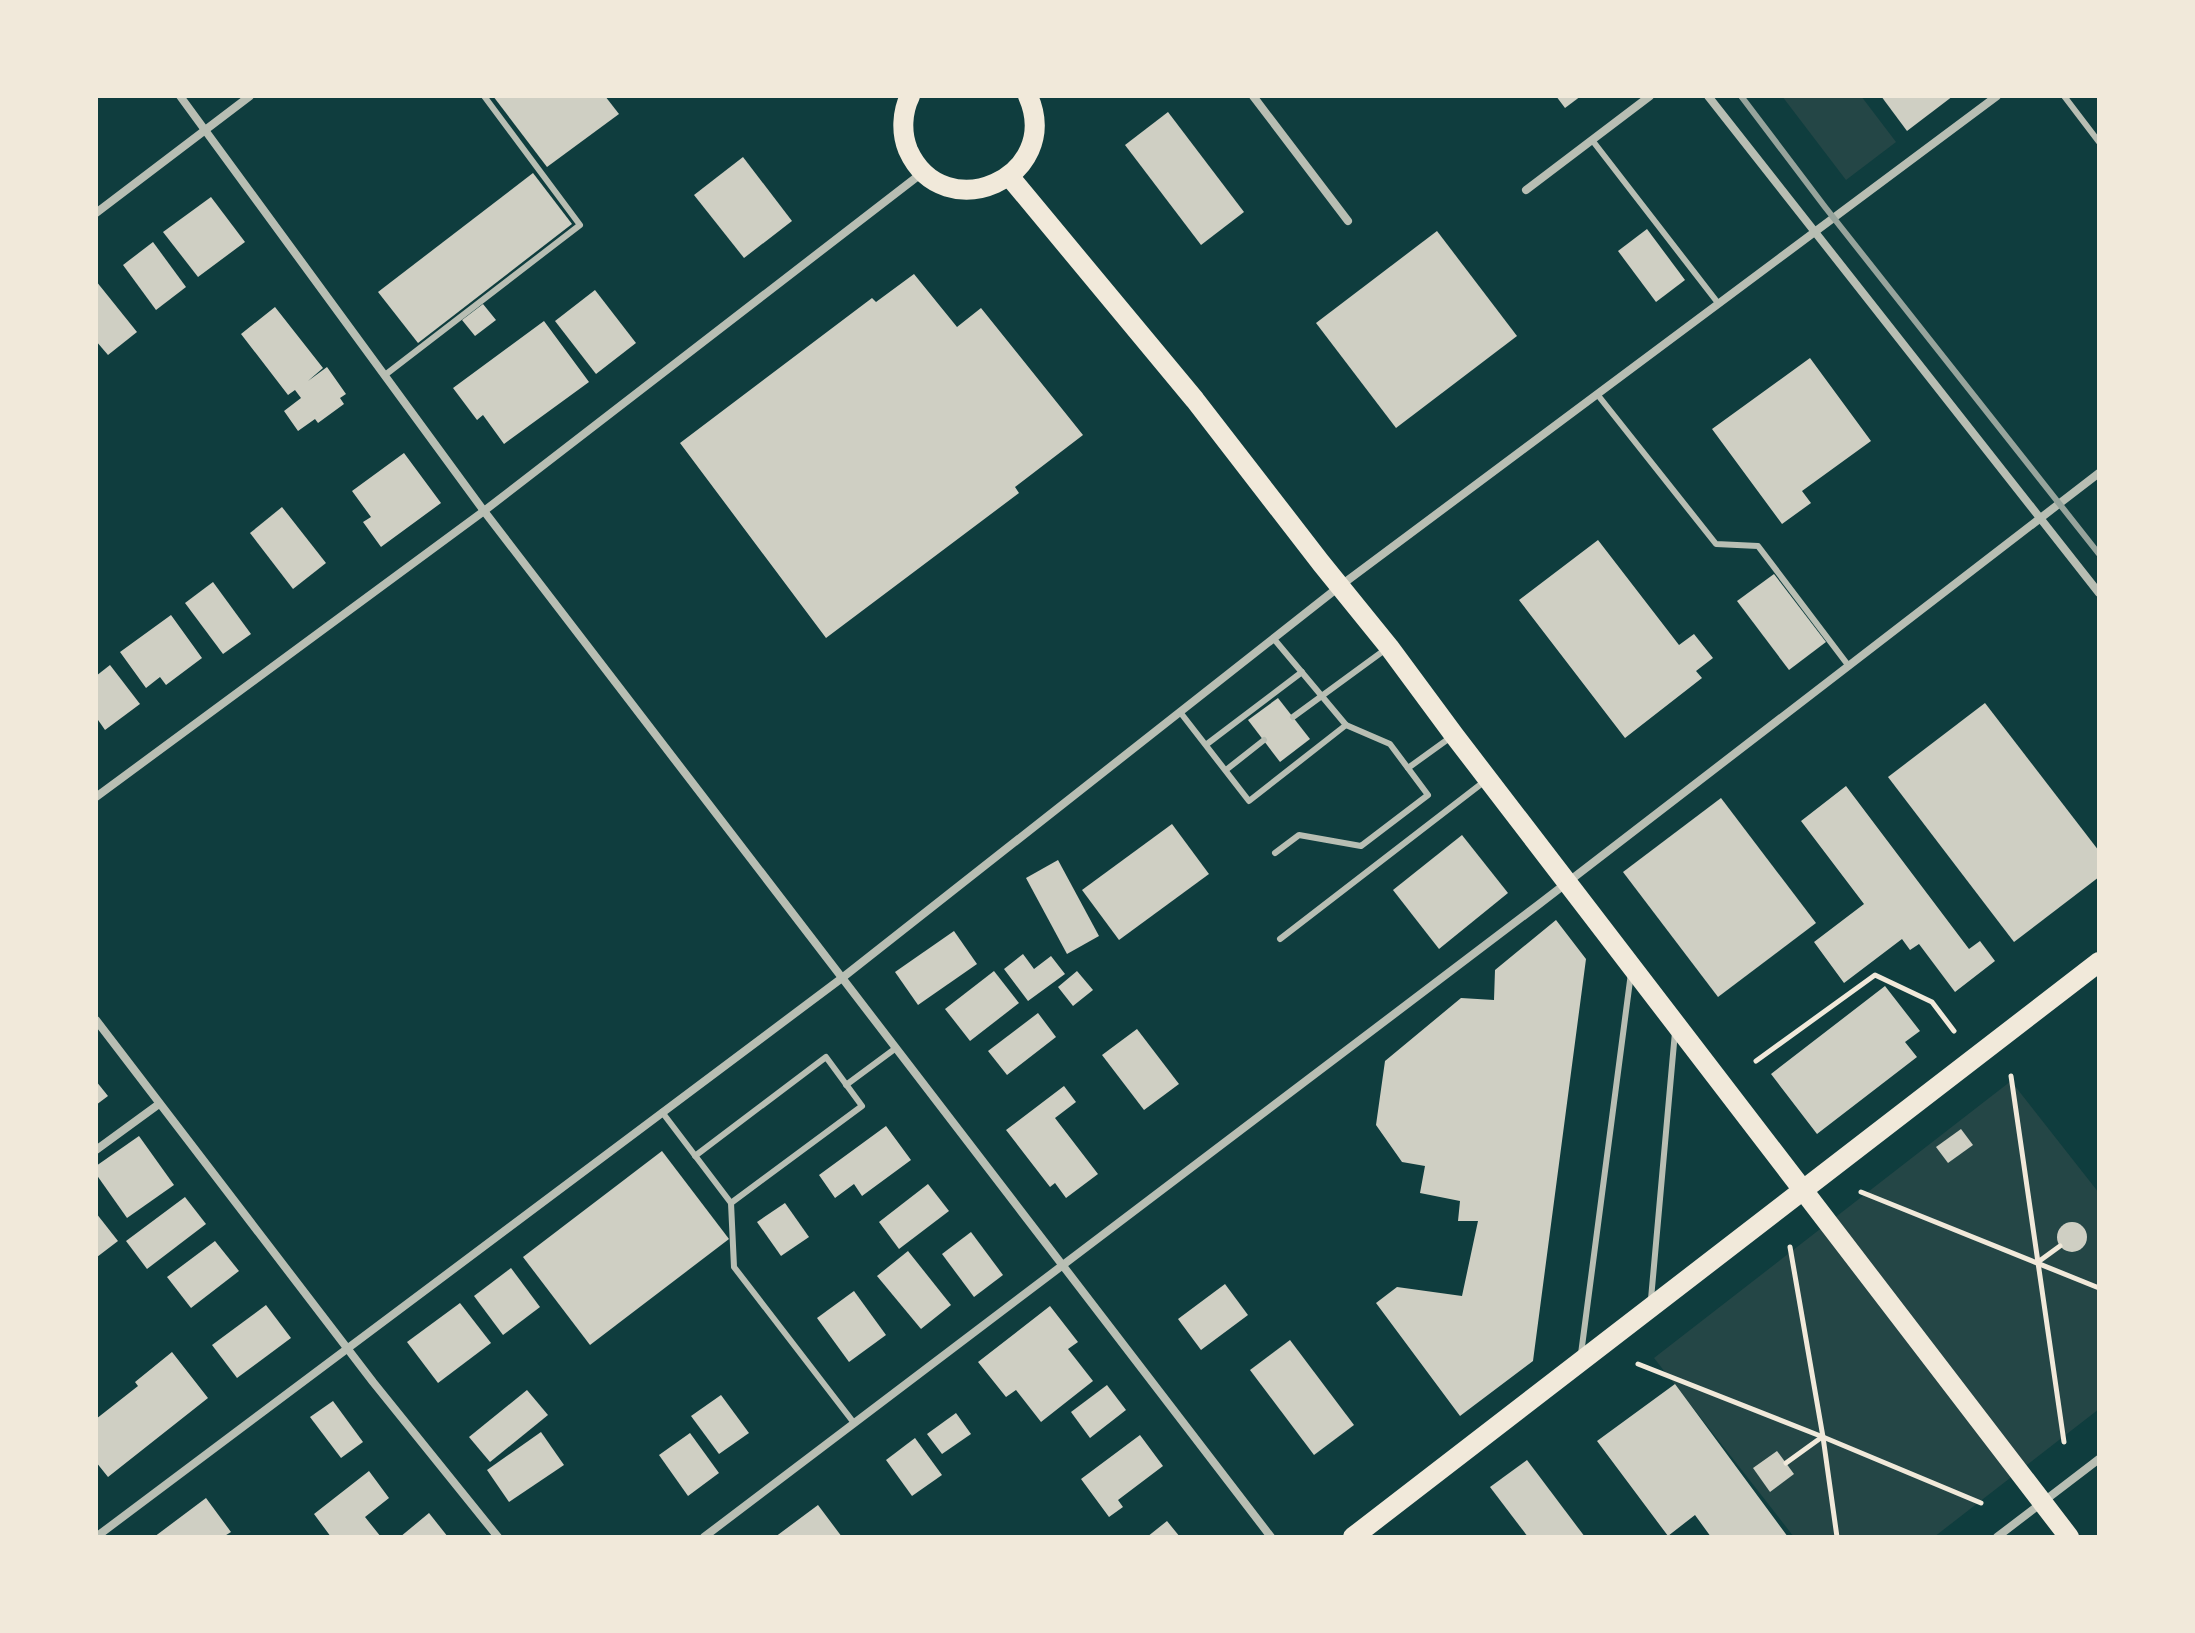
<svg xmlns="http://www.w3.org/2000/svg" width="2195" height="1633" font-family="'Roboto Condensed',sans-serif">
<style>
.green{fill:#244646}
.building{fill:#cfcfc3}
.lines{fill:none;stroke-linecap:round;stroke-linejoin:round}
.path{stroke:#f1e9da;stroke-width:5}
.service{stroke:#b8beb3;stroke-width:6}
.minor{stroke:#b8beb3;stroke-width:8}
.primary{stroke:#f1e9da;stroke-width:20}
.rail{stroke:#97a49c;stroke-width:6}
</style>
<rect width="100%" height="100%" fill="#0f3d3e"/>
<g class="green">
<path d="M1782 96H1861L1896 142 1846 180Z"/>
<path d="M2011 1081 2099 1193V1409L1934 1537H1794L1654 1358Z"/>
</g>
<g class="building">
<path d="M493 96H605L619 114 547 167Z"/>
<path d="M1556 96H1581L1565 108Z"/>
<path d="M1881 96H1953L1907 131Z"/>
<path d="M1168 112 1244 212 1201 245 1125 145Z"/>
<path d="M743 157 792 221 744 258 694 195Z"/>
<path d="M533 173 572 224 418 343 378 292Z"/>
<path d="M211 197 245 242 198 277 163 232Z"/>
<path d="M1647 229 1685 280 1656 302 1618 251Z"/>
<path d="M1437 231 1517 336 1396 428 1316 323Z"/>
<path d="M153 242 186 287 156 310 123 265Z"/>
<path d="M914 274 957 327 981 308 1083 435 1015 487 1019 493 826 638 680 443 872 298 876 302Z"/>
<path d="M96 281 137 332 108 355 96 341Z"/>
<path d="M595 290 636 343 596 374 555 321Z"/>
<path d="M483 304 496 320 475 336 462 320Z"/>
<path d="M275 307 323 368 308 381 327 367 346 394 340 398 344 404 318 423 315 419 298 431 284 411 301 398 295 390 288 395 241 334Z"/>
<path d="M544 321 589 382 504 444 483 415 477 420 453 388Z"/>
<path d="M1810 358 1871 441 1802 491 1811 503 1782 524 1712 429Z"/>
<path d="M404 453 441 503 381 547 363 522 371 517 352 491Z"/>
<path d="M282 507 326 563 293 589 250 533Z"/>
<path d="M1598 540 1679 645 1694 634 1713 658 1696 671 1702 678 1625 738 1519 600Z"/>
<path d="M1774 574 1826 642 1789 670 1737 601Z"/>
<path d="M213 582 251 634 223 654 185 603Z"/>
<path d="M171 615 202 658 166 685 160 677 146 688 120 652Z"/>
<path d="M110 665 140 704 105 730 96 717V676Z"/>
<path d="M1278 698 1310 739 1280 762 1248 720Z"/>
<path d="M1985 703 2099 851V877L2014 942 1888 777Z"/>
<path d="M1846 786 1969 949 1980 941 1995 961 1955 992 1919 944 1910 950 1902 939 1844 983 1814 942 1864 904 1801 821Z"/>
<path d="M1721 798 1816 923 1718 997 1623 872Z"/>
<path d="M1172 824 1209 874 1119 940 1082 890Z"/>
<path d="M1462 835 1508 893 1439 949 1393 890Z"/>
<path d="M1058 860 1099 936 1067 954 1026 878Z"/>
<path d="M1556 920 1586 959 1533 1361 1460 1416 1376 1303 1397 1287 1462 1296 1478 1221H1458L1460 1201 1420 1193 1425 1166 1402 1162 1376 1125 1385 1061 1461 998 1494 1000 1495 970Z"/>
<path d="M954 931 977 964 918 1005 895 972Z"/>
<path d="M1023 954 1034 969 1051 956 1065 974 1028 1001 1004 969Z"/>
<path d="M994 971 1019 1003 970 1041 945 1009Z"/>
<path d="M1077 971 1093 990 1073 1006 1058 987Z"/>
<path d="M1885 986 1920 1031 1905 1042 1917 1057 1817 1134 1771 1074Z"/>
<path d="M1038 1013 1056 1037 1007 1075 988 1051Z"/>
<path d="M1137 1029 1179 1084 1144 1110 1102 1055Z"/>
<path d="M96 1081 108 1096 96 1105Z"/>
<path d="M1064 1086 1076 1102 1055 1118 1098 1174 1066 1198 1055 1183 1050 1187 1006 1130Z"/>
<path d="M886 1126 911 1160 862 1196 854 1184 835 1198 819 1175Z"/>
<path d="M1961 1129 1973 1145 1948 1163 1936 1147Z"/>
<path d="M139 1136 174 1185 127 1218 96 1174V1166Z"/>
<path d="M662 1151 729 1239 590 1345 523 1257Z"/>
<path d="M928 1184 949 1211 899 1249 879 1222Z"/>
<path d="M185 1197 206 1224 147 1269 126 1241Z"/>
<path d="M785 1203 809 1237 781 1256 757 1222Z"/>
<path d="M96 1213 118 1241 97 1257 96 1255Z"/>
<circle cx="2072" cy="1237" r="15"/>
<path d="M971 1232 1003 1275 974 1297 942 1254Z"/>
<path d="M215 1241 239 1271 191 1308 167 1277Z"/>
<path d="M908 1251 951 1305 921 1329 877 1276Z"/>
<path d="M511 1268 540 1307 503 1335 474 1296Z"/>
<path d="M1225 1284 1248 1315 1201 1350 1178 1319Z"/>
<path d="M854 1291 886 1335 849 1362 817 1318Z"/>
<path d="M460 1303 491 1343 438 1383 407 1342Z"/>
<path d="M266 1305 291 1338 237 1378 212 1345Z"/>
<path d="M1050 1306 1078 1342 1068 1349 1093 1381 1041 1422 1016 1390 1006 1397 978 1362Z"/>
<path d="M1290 1340 1354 1425 1314 1455 1250 1370Z"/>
<path d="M172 1352 208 1398 108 1477 96 1462V1419L138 1386 135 1382Z"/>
<path d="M1675 1384 1788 1537H1711L1695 1515 1668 1536 1597 1441Z"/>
<path d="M1107 1385 1126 1410 1090 1438 1071 1412Z"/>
<path d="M527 1390 548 1415 490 1462 469 1437Z"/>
<path d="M721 1395 749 1433 719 1454 691 1416Z"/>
<path d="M333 1401 363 1442 341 1458 310 1417Z"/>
<path d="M956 1413 971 1434 942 1454 927 1434Z"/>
<path d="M541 1432 564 1465 509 1502 487 1470Z"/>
<path d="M690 1433 719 1473 688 1496 659 1455Z"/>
<path d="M1140 1435 1163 1466 1118 1500 1123 1507 1109 1517 1081 1479Z"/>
<path d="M915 1438 942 1475 912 1496 886 1460Z"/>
<path d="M1777 1451 1794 1474 1770 1492 1753 1468Z"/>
<path d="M1527 1460 1585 1537H1528L1490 1487Z"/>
<path d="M369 1471 389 1498 365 1517 381 1537H331L314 1514Z"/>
<path d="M206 1498 231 1532 223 1537H154Z"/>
<path d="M818 1505 842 1537H775Z"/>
<path d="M429 1513 448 1537H400Z"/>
<path d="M1167 1521 1180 1537H1147Z"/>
</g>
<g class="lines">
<g class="path">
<path d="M1756 1061 1875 975 1932 1002 1954 1031"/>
<path d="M2011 1076 2064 1442"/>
<path d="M1861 1192 2099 1288"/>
<path d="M1790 1247 1823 1437 1837 1537"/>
<path d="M2038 1262 2060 1246"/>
<path d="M1638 1364 1823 1437 1981 1503"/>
<path d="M1786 1463 1822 1437"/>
</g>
<g class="service">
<path d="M2064 96 2099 142"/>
<path d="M1592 140 1718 303"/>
<path d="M385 375 580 225 484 96"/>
<path d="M1597 394 1716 544 1758 546 1848 665"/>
<path d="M1180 712 1249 801 1346 725 1274 639"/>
<path d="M1293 717 1386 649"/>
<path d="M1207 744 1302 672"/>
<path d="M1408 768 1451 737"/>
<path d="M1226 770 1264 740"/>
<path d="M1275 853 1299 835 1361 846 1428 795 1390 744 1346 725"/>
<path d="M1280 939 1485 781"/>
<path d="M846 1085 896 1048"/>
<path d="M662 1112 731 1203 734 1267 854 1423"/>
<path d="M695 1156 826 1057 862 1106 731 1203"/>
<path d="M1651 1299 1675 1032"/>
<path d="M1581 1354 1631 973"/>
</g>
<g class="minor">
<path d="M180 96 484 511 1271 1537"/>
<path d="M1253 96 1348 221"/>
<path d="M1708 96 2099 593"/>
<path d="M1526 190 1650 96"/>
<path d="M96 213 250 96"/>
<path d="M96 797 484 511 922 173"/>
<path d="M96 1020 373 1382 498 1537"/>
<path d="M96 1150 159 1104"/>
<path d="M96 1537 842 978 1340 586 1997 96"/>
<path d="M704 1537 1538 905 2099 473"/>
<path d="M1997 1537 2099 1459"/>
</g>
<g class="primary">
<path d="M910 96C902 112 901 133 908 150 944 230 1064 177 1028 96"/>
<path d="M1009 176 1195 400 1321 563 1389 647 1454 735 2069 1537"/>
<path d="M1353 1537 2099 962"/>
</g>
<path class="rail" d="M1741 96 1825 207 2099 554"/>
</g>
<rect width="2195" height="1633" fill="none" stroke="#f1e9da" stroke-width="196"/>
</svg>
